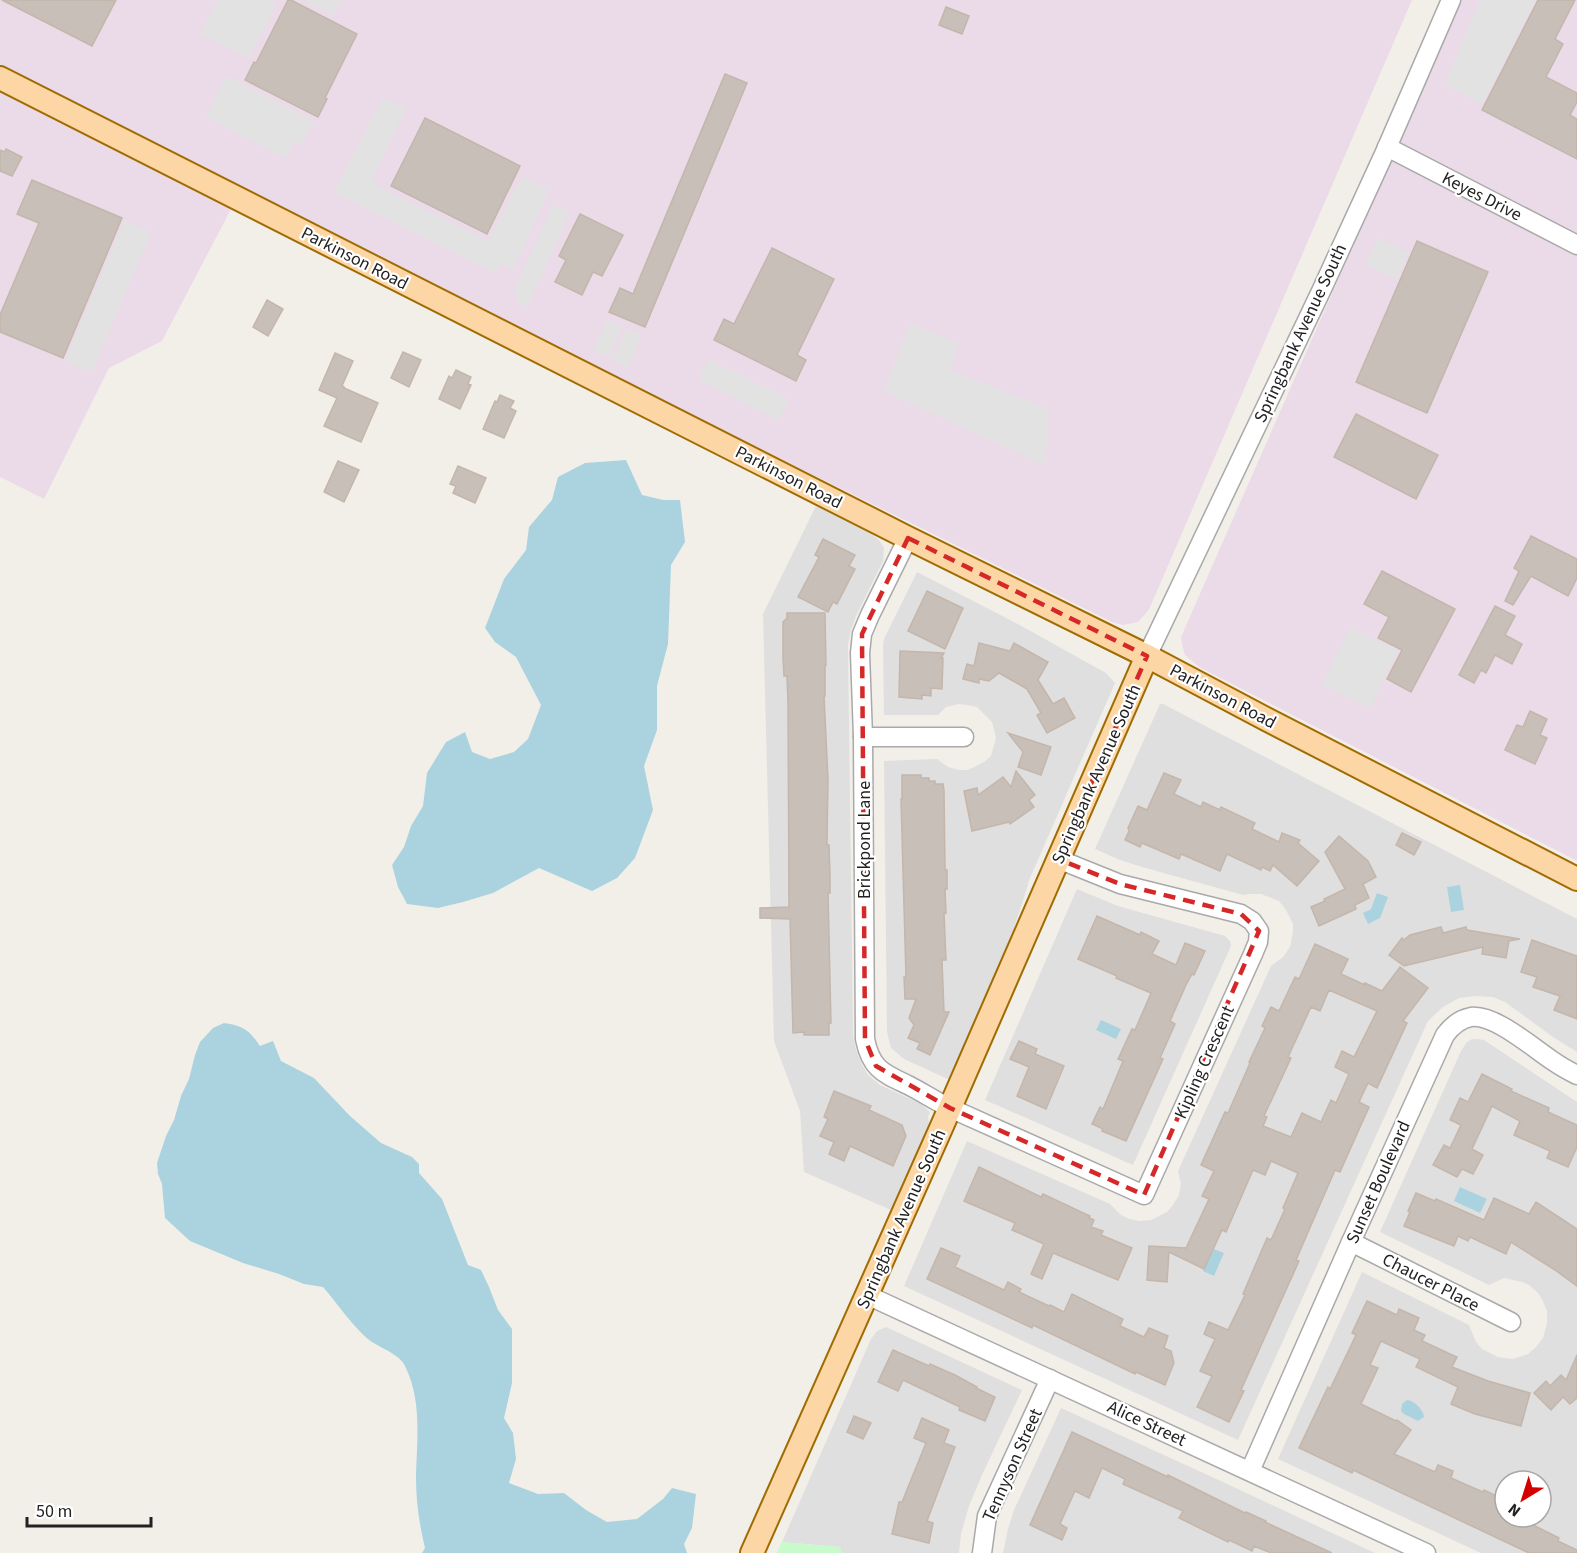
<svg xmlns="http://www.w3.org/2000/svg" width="1577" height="1553" font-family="'Source Sans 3',sans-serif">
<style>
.residential{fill:#e0dfdf;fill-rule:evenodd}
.industrial{fill:#ebdbe8}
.park{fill:#c8facc}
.parking{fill:#e2e2e2}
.water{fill:#aad3df}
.building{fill:#c7bfb8;stroke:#c4b6ab;stroke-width:1.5;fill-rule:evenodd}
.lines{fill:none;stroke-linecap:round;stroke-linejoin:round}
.minor-casing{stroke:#a9a9a9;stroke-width:21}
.major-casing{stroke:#a06b00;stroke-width:26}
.minor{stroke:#fff;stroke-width:18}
.major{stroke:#fcd6a4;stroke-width:22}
.marked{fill:none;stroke:#d62828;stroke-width:4.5;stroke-dasharray:12 8;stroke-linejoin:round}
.labels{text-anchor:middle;stroke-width:4.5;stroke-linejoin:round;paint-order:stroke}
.street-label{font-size:18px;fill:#222;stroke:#fff}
</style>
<rect width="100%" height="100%" fill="#f2efe9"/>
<g class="residential">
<path d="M816 506 871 534 879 540 884 548 883 561 856 616 851 630 848 645 853 1036 856 1050 862 1065 868 1075 880 1085 921 1104 926 1108 930 1113 928 1116 929 1122 927 1129 891 1210 804 1172 800 1111 774 1041 763 614Z"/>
<path d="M917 572 1014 622 1106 673 1115 683 1030 878 993 994 950 1080 904 1059 891 1048 887 1032 884 761 937 759 948 767 959 770H968L984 762 991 756 996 738 992 722 977 707 967 705 959 704 946 707 938 715H884L883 646 884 639Z"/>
<path d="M1160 704H1163L1577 919V1052L1553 1037 1505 1002 1493 997 1475 996 1459 998 1443 1007 1428 1021 1238 1440 904 1286 967 1141 1110 1204 1121 1215 1129 1219 1140 1221 1151 1220 1167 1212 1173 1205 1179 1195 1181 1184 1178 1171 1271 966 1283 957 1290 947 1293 932V924L1286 910 1279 901 1261 894H1250L1243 895 1142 867 1120 860 1095 849Z"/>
<path d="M1077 889 1118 906 1225 936 1230 941 1231 946 1133 1165 985 1100Z"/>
<path d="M1472 1039H1478L1484 1040 1577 1102V1553H1481L1278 1459 1362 1272 1469 1325 1476 1342 1482 1349 1498 1357 1513 1359 1528 1354 1535 1348 1543 1338 1547 1323V1311L1543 1301 1538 1293 1529 1285 1522 1282 1504 1278 1489 1285 1380 1232 1461 1051 1467 1042ZM1505 1481H1541V1517H1505Z"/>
<path d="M886 1327 1022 1390 982 1475 969 1506 961 1534 959 1553H842L839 1547 782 1542 871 1339 877 1331Z"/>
<path d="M1061 1408 1223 1482 1375 1553H1003L1008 1529 1014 1510Z"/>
</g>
<g class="industrial">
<path d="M0 0H1412L1151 605 1148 611 1138 622 1123 625 1112 622 492 317 241 190 162 341 109 368 44 499 0 477Z"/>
<path d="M1461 0H1577V861L1199 667 1185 655 1182 644 1181 637Z"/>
</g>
<path class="park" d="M782 1542 840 1547 842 1553H777Z"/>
<g class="parking">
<path d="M218 0H268L277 4 249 58 200 34Z"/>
<path d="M303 0H342L338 3 332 15Z"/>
<path d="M1480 0H1535L1482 105 1445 84Z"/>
<path d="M226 76 314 121 302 144 294 140 285 158 206 117Z"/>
<path d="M383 98 406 108 374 175 375 185 488 241 522 177 549 189 514 269 502 264 495 273 334 192Z"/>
<path d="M553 205 570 213 527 307 519 303 514 290Z"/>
<path d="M124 221 151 232 92 372 65 361Z"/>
<path d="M1378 238 1409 253 1397 279 1366 264Z"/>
<path d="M607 319 622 326 608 358 593 351Z"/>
<path d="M910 323 959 344 950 370 1048 409 1046 466 884 391Z"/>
<path d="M627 328 642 335 628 367 612 360Z"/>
<path d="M709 359 789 399 778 420 699 380Z"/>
<path d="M1350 627 1398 651 1370 708 1322 685Z"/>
</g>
<g class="water">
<path d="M626 460 642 495 663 500H680L685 542 671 565 668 644 657 686V730L644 766 653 810 635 858 617 878 592 891 539 868 493 893 463 902 438 908 407 904 398 887 392 865 404 847 411 826 423 806 427 773 446 742 465 732 472 752 490 759 514 752 528 739 541 705 516 657 495 642 485 628 504 579 526 550 529 527 552 500 558 477 585 463Z"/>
<path d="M1460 885 1464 910 1451 912 1447 887Z"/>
<path d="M1377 893 1388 897 1380 918 1368 924 1363 913 1371 909Z"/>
<path d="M1101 1020 1121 1029 1116 1039 1096 1030Z"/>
<path d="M224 1023C244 1026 249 1030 260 1046L273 1041 281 1061 314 1078 350 1116 381 1143 412 1157 419 1164V1173L442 1199 468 1265 481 1270 489 1287 498 1310 512 1329V1383L504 1418 513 1433 516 1459 509 1483 538 1494 564 1493 586 1510 607 1522 637 1519 663 1499 672 1488 696 1494 692 1528 684 1544 687 1553H422L425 1548C419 1522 416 1502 416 1475 417 1439 422 1400 405 1366 400 1355 383 1349 372 1342 356 1331 337 1303 323 1287L304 1284 279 1274 243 1263 190 1241 165 1218 162 1184 158 1174 157 1163 166 1136 174 1120 181 1096 189 1079 195 1055 200 1042 213 1028Z"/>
<path d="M1460 1187 1487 1199 1480 1213 1454 1201Z"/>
<path d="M1214 1249 1224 1253 1214 1276 1203 1271Z"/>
<path d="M1407 1400C1414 1400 1424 1411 1424 1417L1418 1421 1404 1414 1401 1411 1402 1404Z"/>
</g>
<g class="building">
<path d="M2 0H116L92 46Z"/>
<path d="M288 0H291L357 34 325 98 327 99 318 117 245 80 254 62 256 63Z"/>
<path d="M1538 0H1575L1555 39 1563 44 1546 77 1577 93V102L1570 115 1577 119V159L1482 110Z"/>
<path d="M946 7 969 16 962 34 939 25Z"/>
<path d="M725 74 747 83 645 327 609 312 620 288 633 294Z"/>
<path d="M425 118 520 166 487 234 391 186Z"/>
<path d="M6 149 22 157 12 176 0 171V150L5 152Z"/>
<path d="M32 180 122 218 63 358 0 332V315L39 223 17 214Z"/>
<path d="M580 214 623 235 602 276 593 272 582 295 555 282 566 260 559 256Z"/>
<path d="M1417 241 1488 272 1427 413 1356 382Z"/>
<path d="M772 248 834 279 797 355 806 360 796 381 714 340 724 319 734 324Z"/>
<path d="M267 300 283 309 268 336 253 327Z"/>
<path d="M403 352 421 360 409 387 391 378Z"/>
<path d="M335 353 353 361 342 386 344 387V388L378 403 361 442 324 426 337 398 319 390Z"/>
<path d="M456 370 471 377 468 384 471 385 460 409 439 399 449 376 452 378Z"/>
<path d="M500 395 514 401 510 408 516 411 504 438 483 429 495 401 497 402Z"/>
<path d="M1356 414 1438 455 1416 499 1334 457Z"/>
<path d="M338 461 359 470 344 502 324 492Z"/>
<path d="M458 466 486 478 475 503 453 493 456 486 450 484Z"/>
<path d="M1531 536 1577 559V578L1568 596 1531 576 1513 605 1505 601 1519 571 1514 568Z"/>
<path d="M823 539 855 555 849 566 855 569 837 604 833 602 828 612 798 597 819 557 815 555Z"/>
<path d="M1382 571 1455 609 1411 692 1387 679 1402 650 1378 638 1389 617 1364 604Z"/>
<path d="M927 591 963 608 945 649 908 631Z"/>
<path d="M1495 606 1515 616 1505 635 1522 644 1512 664 1495 655 1486 673 1481 670 1474 683 1459 675Z"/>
<path d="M787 613H825L826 665H825V696H824L828 779 827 845H829L830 875V893H828L831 1023H829V1035H804V1032L793 1033 790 919 760 918V908L789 907 788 703 787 676H784L783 658V622L787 618Z"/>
<path d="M979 643 1010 651 1014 643 1048 662 1038 680 1053 704 1064 698 1075 718 1047 733 1037 715 1041 713 1027 689 999 673 989 681 979 679V683L963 679 967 664 974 666Z"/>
<path d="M900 651 944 653 941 658H943L942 689 931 688V696L922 695V699L899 697Z"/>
<path d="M1530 711 1547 719 1540 735 1547 738 1535 764 1505 750 1517 725 1523 727Z"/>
<path d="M1008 733 1051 747 1041 775 1018 767 1023 752Z"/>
<path d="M1016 771 1035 795 1029 800 1034 807 1010 824 1009 822 972 831 964 791 977 788 978 795 1003 777 1011 787Z"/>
<path d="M1164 773 1181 780 1174 794 1201 807 1203 802 1220 810 1221 807 1255 823 1252 829 1279 842 1282 833 1300 840 1298 843 1319 861 1297 886 1273 865 1270 871 1262 867 1261 870 1227 854 1220 871 1181 854 1179 859 1142 843 1140 847 1125 840 1129 831 1128 828 1138 806 1147 810Z"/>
<path d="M902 775H921V778H929V781H935V784H943L944 790 945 870H947V889H945L946 913H944L946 960H942L944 1012H949L930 1055 917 1049 920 1043 908 1038 914 1025 909 1018 916 999H905L904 977H906L901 799H902Z"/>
<path d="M1402 833 1421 842 1414 855 1396 845Z"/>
<path d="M1339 836 1368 861 1376 877 1363 884 1369 898 1355 905 1356 909 1319 926 1311 907 1325 901 1324 899 1345 889 1325 852Z"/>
<path d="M1097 916 1140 935 1141 932 1159 941 1152 954 1176 965 1185 943 1205 951 1194 975 1192 974 1186 985 1170 1021 1175 1024 1160 1058 1163 1059 1126 1141 1102 1131 1103 1129 1092 1124 1100 1107 1103 1109 1123 1061 1118 1059 1132 1029 1135 1030 1151 993 1116 978 1117 976 1078 959Z"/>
<path d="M1441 927 1443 933 1466 927 1467 930 1520 939 1509 941 1506 958 1482 954 1483 947 1404 966 1389 955 1402 938 1404 940 1410 935Z"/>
<path d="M1532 940 1577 956V1019L1554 1010 1560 996 1533 987 1537 977 1521 972Z"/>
<path d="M1315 944 1348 959 1341 974 1365 985V983L1382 991 1400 967 1428 988 1403 1021 1407 1023 1377 1088 1368 1083 1359 1102 1369 1107 1340 1172 1335 1170 1296 1260 1299 1261 1241 1390 1244 1391 1229 1422 1197 1407 1212 1376 1200 1371 1215 1339 1204 1334 1209 1322 1228 1330 1245 1295 1243 1294 1267 1238 1271 1240 1285 1209 1283 1208 1298 1173 1271 1161 1265 1175 1253 1170 1226 1232 1222 1230 1204 1269 1169 1252 1167 1282 1147 1280 1149 1246 1186 1248 1209 1199 1202 1196 1214 1171 1201 1165 1225 1112 1228 1113 1250 1063 1249 1062 1265 1028 1262 1026 1271 1007 1279 1011 1295 977 1299 979ZM1329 990 1377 1011 1354 1057 1342 1051 1335 1067 1349 1074 1336 1103 1331 1100 1321 1122 1302 1113 1291 1137 1263 1126 1267 1117 1264 1116 1291 1058 1288 1057 1311 1007 1320 1011Z"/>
<path d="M1019 1041 1037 1049 1035 1054 1064 1066 1046 1109 1017 1096 1029 1067 1010 1059Z"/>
<path d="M1482 1074 1512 1089 1511 1091 1549 1108 1548 1112 1577 1125V1147L1568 1167 1547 1158 1550 1151 1514 1135 1520 1121 1492 1106 1472 1149 1483 1155 1473 1174 1462 1169 1457 1177 1433 1165 1444 1145 1450 1148 1461 1125 1450 1120 1460 1098 1468 1102Z"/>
<path d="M834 1091 871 1106 869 1110 902 1125 906 1136 893 1166 850 1146 844 1161 829 1154 834 1142 820 1136 828 1119 824 1117Z"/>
<path d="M979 1167 1041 1197 1043 1194 1090 1216 1089 1218 1094 1220 1091 1227 1103 1231 1101 1235 1132 1248 1118 1280 1053 1253 1042 1279 1031 1274 1044 1244 1012 1230 1015 1223 964 1201Z"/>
<path d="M1416 1193 1435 1201 1436 1199 1484 1220 1494 1198 1529 1214 1536 1202 1577 1229V1286L1555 1270 1511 1242 1506 1254 1470 1237 1468 1241 1458 1236 1454 1246 1404 1226 1410 1212 1408 1211Z"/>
<path d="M941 1248 960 1256 955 1267 1004 1290 1008 1282 1021 1289 1019 1292 1049 1306 1050 1305 1064 1312 1072 1294 1123 1319 1120 1326 1144 1337 1149 1328 1168 1336 1164 1348 1171 1351 1174 1363 1165 1385 1136 1372 1135 1374 1033 1325 1032 1328 927 1279Z"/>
<path d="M1367 1301 1397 1315 1399 1309 1419 1318 1414 1330 1425 1335 1422 1341 1457 1357 1452 1367 1488 1381 1530 1393 1521 1426 1475 1414 1451 1404 1458 1387 1416 1367 1420 1359 1381 1341 1370 1365 1378 1368 1361 1404 1396 1421 1397 1420 1411 1430 1394 1454 1435 1472 1438 1465 1453 1471 1451 1478 1483 1492 1484 1490 1505 1500V1517H1537L1533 1525 1559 1538 1558 1541 1577 1550V1553H1529L1353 1470 1352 1473 1299 1448 1328 1387 1330 1389 1356 1335 1352 1333Z"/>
<path d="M893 1350 929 1366 930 1364 955 1375 977 1387 976 1388 995 1397 985 1421 959 1410 960 1407 903 1380 898 1391 878 1382Z"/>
<path d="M1577 1355V1398L1570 1404 1563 1397 1551 1410 1534 1393 1546 1381 1550 1386 1561 1375 1566 1380Z"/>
<path d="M854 1416 871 1423 863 1439 847 1432Z"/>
<path d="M922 1418 949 1430 944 1443 955 1447 927 1521 933 1523 929 1543 892 1534 899 1502H902L926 1443 914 1438Z"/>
<path d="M1072 1432 1168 1477V1475L1245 1513 1246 1512 1266 1521 1265 1522 1332 1553H1271L1254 1546 1252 1551 1229 1540 1228 1542 1179 1518 1183 1511 1123 1484 1125 1479 1102 1468 1089 1498 1075 1491 1060 1524 1067 1528 1062 1540 1030 1525Z"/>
</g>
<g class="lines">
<g class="minor-casing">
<g id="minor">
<path d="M1387 147 1577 245"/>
<path d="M908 538 870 615 862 634 860 653 863 737 865 1039C871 1069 883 1073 908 1085 922 1092 935 1101 950 1108L1144 1195 1253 954 1258 942 1259 931 1252 921 1241 914 1120 884 1058 859"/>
<path d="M1147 656 1322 289 1385 152 1451 0"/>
<path d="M863 737H964"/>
<path d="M1351 1242 1511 1322"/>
<path d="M867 1295 1426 1553"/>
<path d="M1250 1471 1351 1242 1445 1035C1451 1027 1460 1019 1471 1017 1495 1014 1533 1048 1553 1061 1560 1066 1569 1071 1577 1075"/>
<path d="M982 1553 987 1516 1050 1379"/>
</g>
</g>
<g class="major-casing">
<g id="major">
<path d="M0 78 908 538 1147 656 1266 719 1577 879"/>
<path d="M752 1553 942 1126 1147 656"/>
</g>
</g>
<use href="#minor" class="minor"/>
<use href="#major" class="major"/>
</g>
<path class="marked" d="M908 538 1147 656 1058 859 1120 884 1241 914 1259 931 1144 1195 950 1108 876 1066 865 1039 862 634Z"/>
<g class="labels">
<g class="street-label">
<text transform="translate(1482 196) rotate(27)" y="6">Keyes Drive</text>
<text transform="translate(355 258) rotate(27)" y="6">Parkinson Road</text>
<text transform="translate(1300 333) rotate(-65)" y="6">Springbank Avenue South</text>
<text transform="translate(789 477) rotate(27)" y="6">Parkinson Road</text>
<text transform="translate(1223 696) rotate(28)" y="6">Parkinson Road</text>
<text transform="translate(1096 774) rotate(-66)" y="6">Springbank Avenue South</text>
<text transform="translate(864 840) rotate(-90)" y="6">Brickpond Lane</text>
<text transform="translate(1204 1062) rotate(-66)" y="6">Kipling Crescent</text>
<text transform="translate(1378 1182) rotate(-66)" y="6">Sunset Boulevard</text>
<text transform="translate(901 1219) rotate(-66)" y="6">Springbank Avenue South</text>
<text transform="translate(1431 1282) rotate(27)" y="6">Chaucer Place</text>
<text transform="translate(1147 1423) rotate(25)" y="6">Alice Street</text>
<text transform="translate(1012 1465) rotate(-66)" y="6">Tennyson Street</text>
</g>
</g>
<g transform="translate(1523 1499) rotate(218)"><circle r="28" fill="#ffffff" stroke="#a7a7a7" stroke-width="1.5"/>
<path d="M0-4.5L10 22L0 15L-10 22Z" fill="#d40000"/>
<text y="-9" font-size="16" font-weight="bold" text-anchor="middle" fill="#222222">N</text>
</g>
<path d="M27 1517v9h124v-9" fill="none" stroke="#222222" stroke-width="3"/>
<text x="36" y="1517" font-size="18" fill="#222222" stroke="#ffffff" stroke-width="4.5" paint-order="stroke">50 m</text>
</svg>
